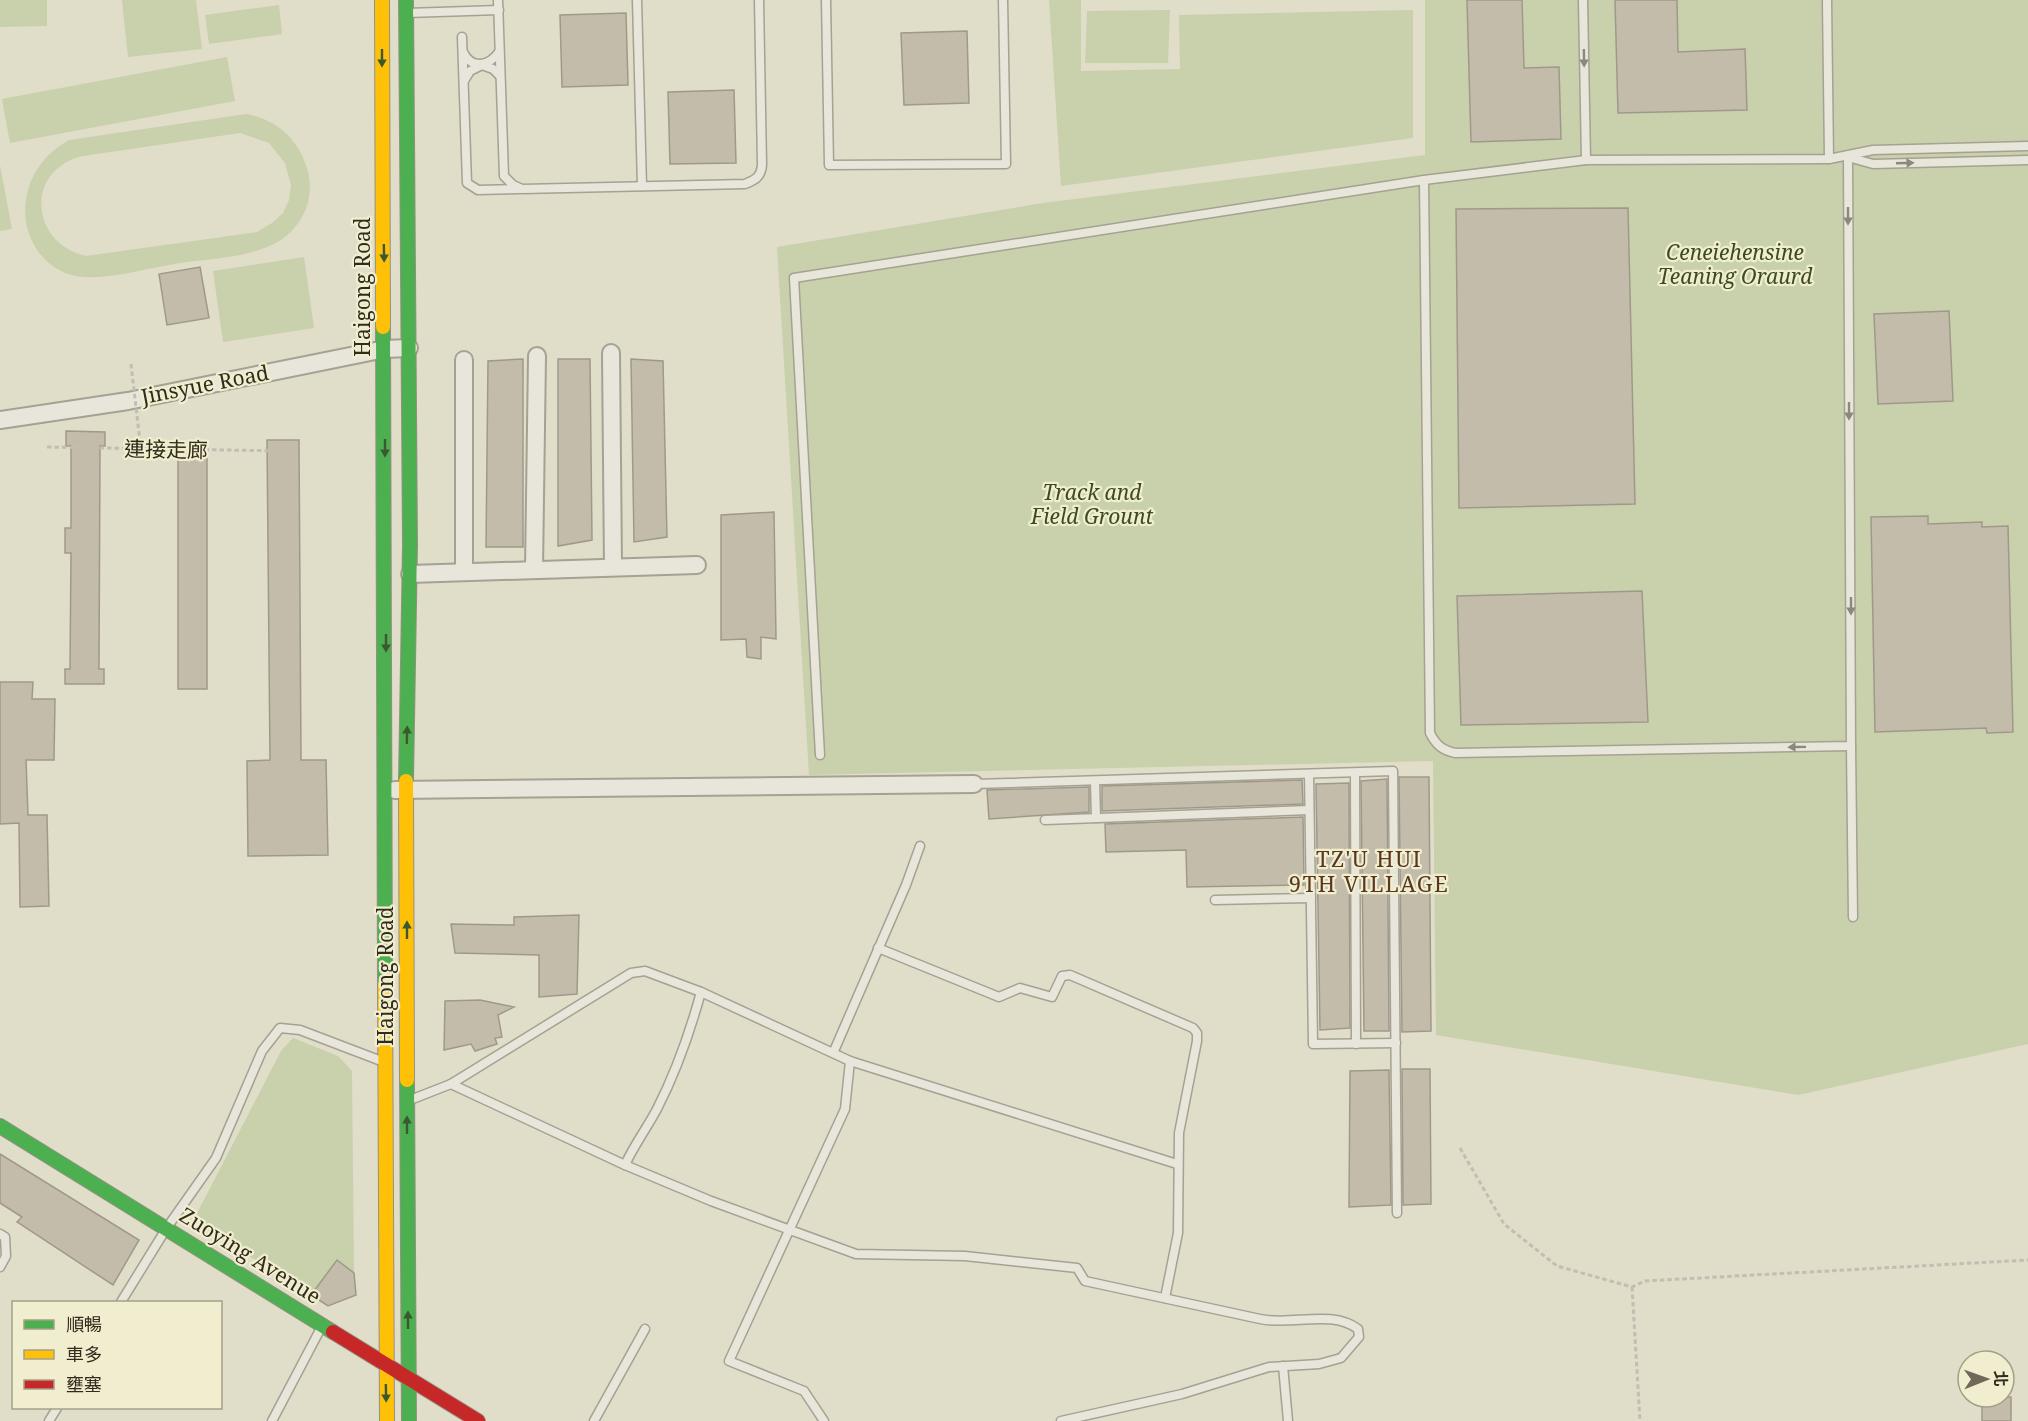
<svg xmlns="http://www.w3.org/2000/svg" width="2028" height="1421" font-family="'Noto Serif','Noto Sans TC',serif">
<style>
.green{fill:#c9d0ac;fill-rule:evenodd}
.building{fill:#c3bcaa;stroke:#9f998a;stroke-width:1.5}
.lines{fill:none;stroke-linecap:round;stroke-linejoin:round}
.lane-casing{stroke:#a5a193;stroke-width:11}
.street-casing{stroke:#a5a193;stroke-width:20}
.fast-casing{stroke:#949183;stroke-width:16}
.slow-casing{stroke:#949183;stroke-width:16}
.jam-casing{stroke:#949183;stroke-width:16}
.path{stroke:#c1beb2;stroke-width:3;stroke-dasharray:4.5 3;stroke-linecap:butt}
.lane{stroke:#e8e6da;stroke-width:8}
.street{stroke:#e8e6da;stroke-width:16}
.fast{stroke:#4caf50;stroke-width:14}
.slow{stroke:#ffc107;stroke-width:14}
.jam{stroke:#c62828;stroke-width:14}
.path-bridge{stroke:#c1beb2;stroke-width:3;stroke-dasharray:4.5 3;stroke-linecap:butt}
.oneway{fill:#3a592f}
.oneway2{fill:#8c887c}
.labels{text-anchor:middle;stroke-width:4.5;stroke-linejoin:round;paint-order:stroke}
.park-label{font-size:21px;font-style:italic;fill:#3b4c25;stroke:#f1eecf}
.street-label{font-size:21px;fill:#312b1d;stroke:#f1eecf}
.neighbourhood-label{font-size:22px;letter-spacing:1.5px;fill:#5a3720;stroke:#f1eecf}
</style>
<rect width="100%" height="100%" fill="#e0ddc9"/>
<g class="green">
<path d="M0 0H47V26L0 27Z"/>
<path d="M122 0H196L202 49 128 57Z"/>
<path d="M1049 0H1081V71L1180 69 1179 15 1413 10V138L1061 186Z"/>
<path d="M1425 0H2028V1044L1798 1095 1436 1035 1433 761 809 775 777 247 1043 203 1425 155Z"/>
<path d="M279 5 282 34 209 44 205 15Z"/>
<path d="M1170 10 1168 63H1085L1087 11Z"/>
<path d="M227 57 235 101 10 143 2 99Z"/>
<path d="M246 114C279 120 300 141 308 172 314 197 305 221 285 237 257 258 213 258 180 263 155 267 109 279 85 277 46 276 20 237 26 200 30 173 46 153 69 140ZM240 133 269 143 285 163 291 185 289 200 283 213 272 223 257 232 86 256C29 243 25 169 83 156Z"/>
<path d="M0 165 12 229 0 231Z"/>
<path d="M304 257 314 328 223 342 213 271Z"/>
<path d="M293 1038 338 1056 352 1071 354 1273 336 1260 311 1295 193 1221 281 1051Z"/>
</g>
<g class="building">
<path d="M1467 0H1522L1524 68 1559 67 1561 139 1471 142Z"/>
<path d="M1615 0H1677L1678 52 1745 49 1747 110 1618 113Z"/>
<path d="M626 13 628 85 562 87 560 15Z"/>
<path d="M967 31 969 103 904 105 901 33Z"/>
<path d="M734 90 736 163 670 164 668 92Z"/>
<path d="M1628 208 1635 504 1459 508 1456 209Z"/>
<path d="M200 267 209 318 167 325 159 274Z"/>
<path d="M1949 311 1953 401 1878 404 1874 314Z"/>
<path d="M523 359V547H486L488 361Z"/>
<path d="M558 359H590L592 540 558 546Z"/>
<path d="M631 359 663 361 667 537 634 542Z"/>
<path d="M66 431 105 432V446H100L99 669H104V684H65V669H70L71 553H65V528H71V446H66Z"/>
<path d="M267 440H299L301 760H326L328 855 248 856 247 761 270 760Z"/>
<rect x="178" y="449" width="29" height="240"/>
<path d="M774 512 776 639 761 637V659L747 657 746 639 721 640V515Z"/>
<path d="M1928 516V524L1982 522V527L2008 526 2013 732 1987 733 1986 728 1875 732 1871 517Z"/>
<path d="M1642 591 1648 722 1461 725 1457 596Z"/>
<path d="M0 682H33L32 699H55L54 760H26L28 815H47L49 906 20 907 19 823 0 824Z"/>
<path d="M1399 777H1429L1431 1031 1402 1032Z"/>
<path d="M1387 779 1389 1031H1364L1361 781Z"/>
<path d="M1302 780 1303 804 1102 811V786Z"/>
<path d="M1349 783 1350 1028 1320 1030 1316 784Z"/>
<path d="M1089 787V812L989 819 987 790Z"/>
<path d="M1303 817 1304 885 1187 887 1186 850 1106 852 1105 824Z"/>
<path d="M579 915 577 994 539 997V955L455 953 451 924 514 925V917Z"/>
<path d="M480 1000 514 1007 498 1015 502 1037 495 1038 497 1044 475 1051 471 1044 444 1050 445 1001Z"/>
<path d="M1402 1069H1430L1431 1204 1403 1205Z"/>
<path d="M1389 1070 1391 1205 1349 1207 1350 1071Z"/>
<path d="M0 1154 139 1240 113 1285 17 1222 22 1217 0 1203Z"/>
<path d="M337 1260 354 1273 356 1295 328 1306 311 1295Z"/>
<rect x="1982" y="1397" width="29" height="24"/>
</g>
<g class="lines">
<g class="lane-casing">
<g id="lane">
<path d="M498 0 504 176 513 185 522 189 745 184C755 180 761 177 762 165L759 0"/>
<path d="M637 0 642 186"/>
<path d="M826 0 829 165 1006 164 1003 0"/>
<path d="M1583 0 1586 160"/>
<path d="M1827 0 1829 159"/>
<path d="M407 13 499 10"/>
<path d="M462 37 467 183 478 190 519 189"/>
<path d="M463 52C472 70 489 66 499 52"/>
<path d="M464 81 470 71 482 65 493 69 500 76"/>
<path d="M1848 157 1873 164 2028 160"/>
<path d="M1424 180 1430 733C1436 745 1442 750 1455 753L1851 746 1848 157"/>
<path d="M1851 746 1853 917"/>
<path d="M820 755 794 278 1424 180 1586 160 1829 159 1873 150 2028 146"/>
<path d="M1355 773 1356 1044"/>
<path d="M1309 774 1313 1044 1396 1043"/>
<path d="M1095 781 1096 818"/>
<path d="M974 784 1393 771 1397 1213"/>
<path d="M1045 820 1309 810"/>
<path d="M1215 900 1311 898"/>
<path d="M878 948 999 997 1020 988 1052 997 1062 976 1070 975 1193 1028 1197 1033V1041L1179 1133 1178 1233 1165 1298"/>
<path d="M834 1051 906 885 920 846"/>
<path d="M451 1084 625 1165 711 1201 856 1254 965 1256 1077 1268 1085 1281 1260 1319C1292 1326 1331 1309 1358 1329L1359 1337 1341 1358 1319 1364 1269 1367 1182 1394 1061 1421"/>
<path d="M410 1100 451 1084 631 973 645 971 701 992 850 1061 1177 1164"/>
<path d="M625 1165C634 1145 647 1128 657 1109 676 1072 690 1032 701 992"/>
<path d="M0 1234 5 1237 6 1256 0 1267"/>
<path d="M121 1302 166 1229 216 1158 262 1051 280 1028 300 1030 384 1062"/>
<path d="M1283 1366 1288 1421"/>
<path d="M49 1421 57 1408"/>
<path d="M272 1421 322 1326"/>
<path d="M594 1421 645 1329"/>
<path d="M824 1421 804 1391 729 1361 845 1109 850 1061"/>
</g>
</g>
<g class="street-casing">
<g id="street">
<path d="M611 353 613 567"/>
<path d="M464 360V571"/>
<path d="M0 420 128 401 385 349 409 348"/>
<path d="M534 569 537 356"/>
<path d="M410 574 697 565"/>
<path d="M395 790 974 784"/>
</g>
</g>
<g class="fast-casing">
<g id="fast">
<path d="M406 0 410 545 406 781"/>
<path d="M383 327 385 984"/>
<path d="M407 1080 409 1421"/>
<path d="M0 1126 333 1332"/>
</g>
</g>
<g class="slow-casing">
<g id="slow">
<path d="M382 0 383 327"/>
<path d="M406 781 407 1080"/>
<path d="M385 984 387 1421"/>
</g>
</g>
<g class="jam-casing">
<path id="jam" d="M333 1332 478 1421"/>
</g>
<g class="path">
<path d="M47 447 284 451"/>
<path d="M1460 1148 1504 1224 1557 1266 1632 1287 1645 1281 2028 1260"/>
<path d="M1632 1287 1640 1421"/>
</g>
<use href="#lane" class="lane"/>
<use href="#street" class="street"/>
<use href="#fast" class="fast"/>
<use href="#slow" class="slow"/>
<use href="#jam" class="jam"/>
<path class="path-bridge" d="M131 364 141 450"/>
</g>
<defs><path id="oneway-solid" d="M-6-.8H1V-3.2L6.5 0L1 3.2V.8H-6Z" transform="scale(1.5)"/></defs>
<g class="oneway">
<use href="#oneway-solid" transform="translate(382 58) rotate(90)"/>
<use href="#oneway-solid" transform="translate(384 253) rotate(89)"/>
<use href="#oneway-solid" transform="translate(385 448) rotate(90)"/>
<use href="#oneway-solid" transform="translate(386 643) rotate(90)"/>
<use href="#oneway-solid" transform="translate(407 735) rotate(-89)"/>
<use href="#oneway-solid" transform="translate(407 930) rotate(-90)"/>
<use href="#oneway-solid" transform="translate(407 1125) rotate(-90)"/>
<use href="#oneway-solid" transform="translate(408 1320) rotate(-90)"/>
<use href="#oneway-solid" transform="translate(386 1393) rotate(89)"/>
</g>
<g class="oneway2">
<use href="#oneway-solid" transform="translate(1584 58) rotate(89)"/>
<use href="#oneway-solid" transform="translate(1905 163) rotate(-2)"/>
<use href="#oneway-solid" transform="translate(1848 216) rotate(90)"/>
<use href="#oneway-solid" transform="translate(1849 411) rotate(90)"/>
<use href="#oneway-solid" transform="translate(1851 606) rotate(90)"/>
<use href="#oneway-solid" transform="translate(1797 747) rotate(179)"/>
</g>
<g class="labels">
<g class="park-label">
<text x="1735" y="260">Ceneiehensine<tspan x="1735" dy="24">Teaning Oraurd</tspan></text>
<text x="1092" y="500">Track and<tspan x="1092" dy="24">Field Grount</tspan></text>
</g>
<g class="street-label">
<text transform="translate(363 287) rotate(-90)" y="7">Haigong Road</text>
<text transform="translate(205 385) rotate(-11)" y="7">Jinsyue Road</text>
<text transform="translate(166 450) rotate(1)" y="7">連接走廊</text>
<text transform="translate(386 976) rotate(-90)" y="7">Haigong Road</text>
<text transform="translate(250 1256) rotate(32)" y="7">Zuoying Avenue</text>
</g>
<g class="neighbourhood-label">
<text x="1369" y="867">TZ'U HUI<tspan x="1369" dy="25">9TH VILLAGE</tspan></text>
</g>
</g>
<rect x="12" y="1301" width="210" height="108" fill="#f1eecf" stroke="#a4a088" stroke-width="1.5"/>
<rect x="24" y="1320" width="30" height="9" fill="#4caf50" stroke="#a4a088" stroke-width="1.5"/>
<text x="66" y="1331" font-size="18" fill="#312b1d">順暢</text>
<rect x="24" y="1350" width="30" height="9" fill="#ffc107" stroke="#a4a088" stroke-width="1.5"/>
<text x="66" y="1361" font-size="18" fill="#312b1d">車多</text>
<rect x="24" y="1380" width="30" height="9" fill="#c62828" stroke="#a4a088" stroke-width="1.5"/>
<text x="66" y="1391" font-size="18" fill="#312b1d">壅塞</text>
<g transform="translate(1986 1379) rotate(89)"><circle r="28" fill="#f1eecf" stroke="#a4a088" stroke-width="1.5"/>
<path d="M0-4.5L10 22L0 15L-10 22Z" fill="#6e6959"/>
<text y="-9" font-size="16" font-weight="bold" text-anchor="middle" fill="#312b1d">北</text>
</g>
</svg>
